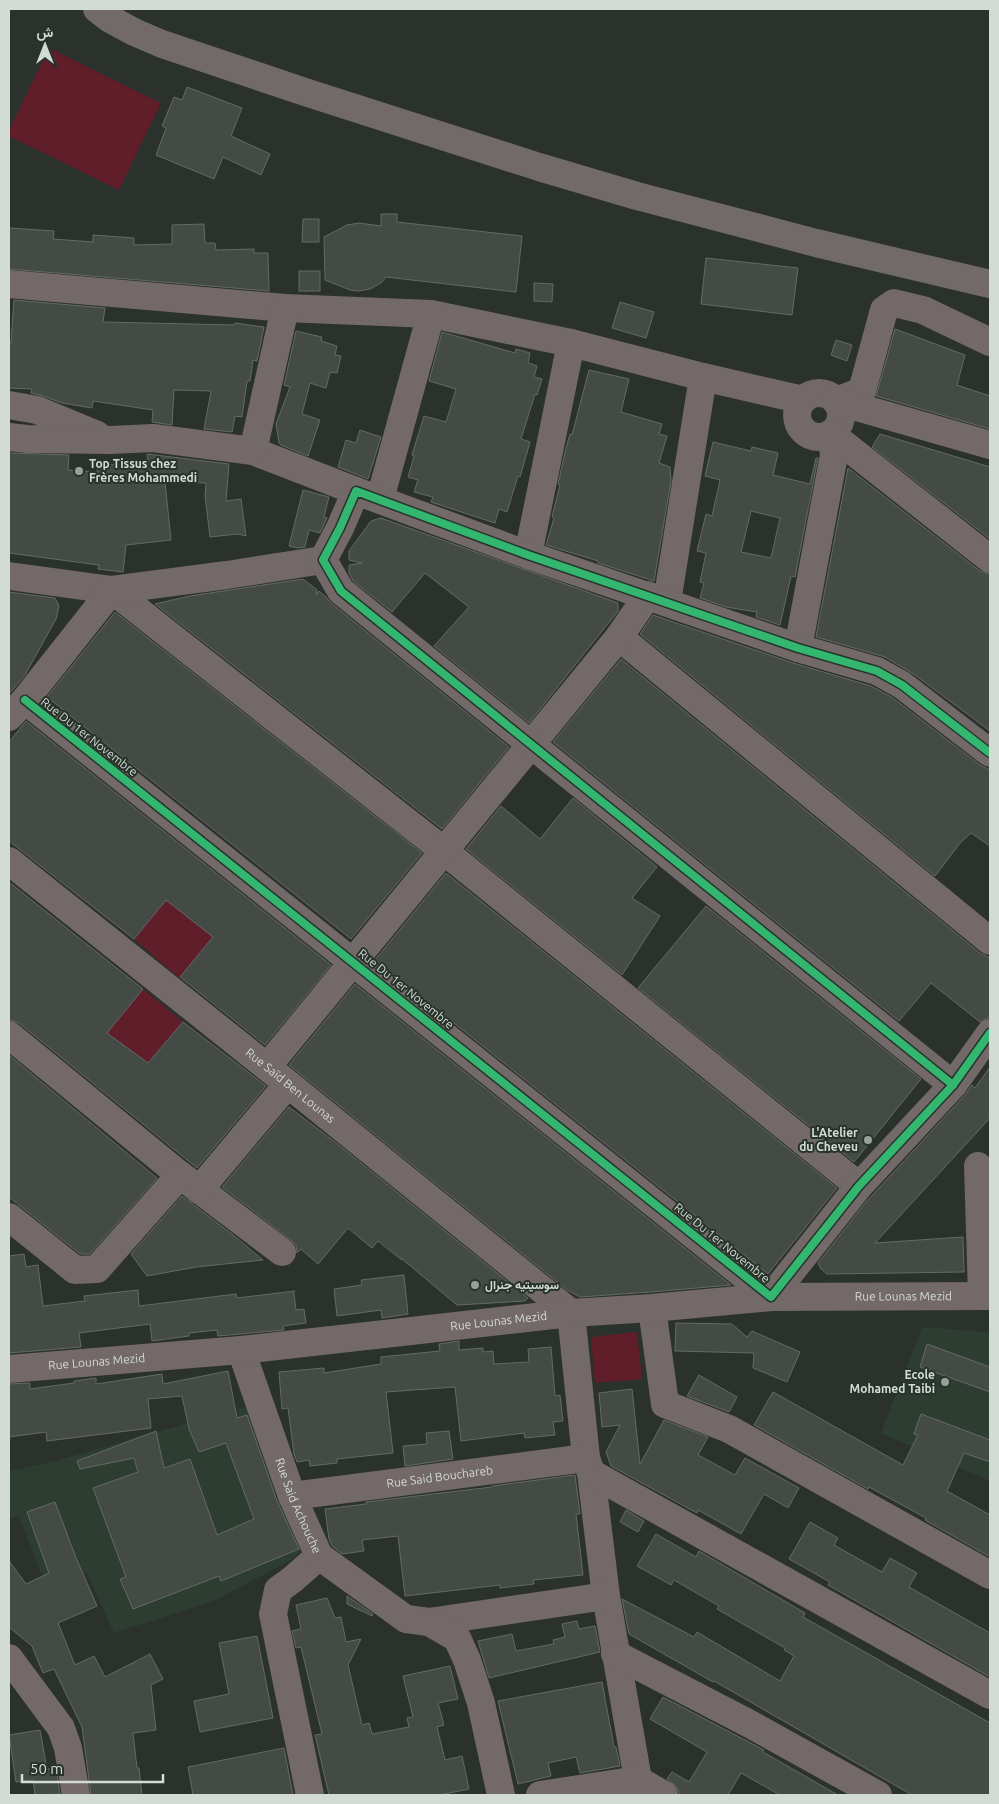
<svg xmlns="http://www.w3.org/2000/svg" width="999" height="1804" font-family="Ubuntu,Vazirmatn,sans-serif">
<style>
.built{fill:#2d3d31}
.green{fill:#601d2a}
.building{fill:#444a46;stroke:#656a66;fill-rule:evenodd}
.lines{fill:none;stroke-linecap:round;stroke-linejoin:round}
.minor{stroke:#726968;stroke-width:28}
.major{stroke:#716a68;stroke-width:28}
.cycleway-casing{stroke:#28342b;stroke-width:11}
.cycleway{stroke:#33b770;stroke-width:8}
.poi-dot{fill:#98a09a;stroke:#28342b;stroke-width:2}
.labels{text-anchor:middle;stroke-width:4;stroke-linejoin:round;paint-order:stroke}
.poi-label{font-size:12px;font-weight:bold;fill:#d3dbd5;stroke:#28342b;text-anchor:start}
.street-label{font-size:12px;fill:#d3dbd5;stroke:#28342b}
</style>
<rect width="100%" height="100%" fill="#2b312c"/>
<g class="built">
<path d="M922 1327 990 1332V1481L881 1433Z"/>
<path d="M252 1405 306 1546 293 1559 214 1601 114 1633 87 1573 44 1581 19 1516 9 1518V1471L51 1462Z"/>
</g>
<g class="green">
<path d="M49 48 161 103 119 190 9 136V130Z"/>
<path d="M166 900 213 937 179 978 134 939Z"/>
<path d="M143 989 183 1022 148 1063 107 1033Z"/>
<path d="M637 1332 642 1379 595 1383 591 1337Z"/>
</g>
<g class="building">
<path d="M187 87 242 108 231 136 270 154 261 175 223 157 214 179 156 155 166 128 162 126 174 97 182 100Z"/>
<path d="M381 214H397V222L522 236 516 292 386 277 381 283 370 289 358 291 350 290 325 280 324 237 347 225 359 223 381 226Z"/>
<path d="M303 219H319V242H302Z"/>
<path d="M204 224 205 243H215L216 250 254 249V253H268L269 291 9 269V228L54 231 53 239 93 242V235L134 238V245L172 244V225Z"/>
<path d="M706 258 798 268 792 315 701 304Z"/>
<rect x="299" y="271" width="21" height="20"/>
<path d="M534 283 553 284 552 302 534 301Z"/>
<path d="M14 300 105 308 103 322 234 325 235 323 264 327 257 361 253 360 250 381H247L242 417 235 416 232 432 204 429 211 391 174 390 172 425 152 422 153 410 93 401 92 408 62 403 43 396 31 393 32 389 9 388V343H11Z"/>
<path d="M620 302 654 312 646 338 612 328Z"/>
<path d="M895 329 965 355 957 385 990 396V429L876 396Z"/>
<path d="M296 331 322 337 321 341 337 346 335 355 341 356 337 373 330 372 326 388 310 383 302 414 320 420 308 456 281 445 279 443 276 424 290 387 284 385Z"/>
<path d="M442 332 515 353 516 349 530 353 528 363 537 366 534 377 542 379 537 395 535 394 521 439 530 442 520 477 518 476 507 512 499 509 495 523 431 502 433 497 414 492 418 480 408 477 414 456 412 455 424 416 446 422 456 389 429 381Z"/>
<path d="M836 340 852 345 847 361 831 355Z"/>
<path d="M589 370 629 379 621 412 662 424 659 434 667 436 659 463 670 467 671 481 654 581 598 563V561L546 545 554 518 552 517 560 485 558 484 566 448 570 434 572 435Z"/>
<path d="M360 430 381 437 368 479 338 467 346 440 356 443Z"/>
<path d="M880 434 990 467V539L872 447Z"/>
<path d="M713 442 751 451 752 447 778 453 773 475 810 484 816 458H818L795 577 791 576 780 625 756 617 757 612 726 607 700 598 704 583 700 582 706 553 697 551 706 514 712 516 720 480 705 476ZM751 511 780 518 771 558 741 552Z"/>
<path d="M9 453 69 455 68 470 97 472 98 463 126 466 148 465 147 454 229 464 226 501 241 499 246 536 238 534 210 537 205 496 206 483 165 482 171 540 126 545 123 572 98 569 99 565 9 553Z"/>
<path d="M848 468 980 571 990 574V731L915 675 885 657 816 637Z"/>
<path d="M303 490 329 497 324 517 327 518 320 533 309 530 305 547 298 548 289 546Z"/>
<path d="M381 518 618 603V611L529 723 434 646 469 607 425 573 392 612 353 581 349 573V565L362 563 349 560V551L371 521Z"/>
<path d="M303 579 317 590 316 595 319 591 326 597 331 603 509 747 442 829 155 604 190 596Z"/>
<path d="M9 592 55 598 59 606 56 619 25 675 9 694Z"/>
<path d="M115 612 422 853 351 939 47 697Z"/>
<path d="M653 615 793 663 871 686 893 698 980 765 990 770V846L971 833 961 842 935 876 640 634Z"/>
<path d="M621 659 980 953 990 958V1014L988 1018 980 1022 931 983 899 1021 553 742Z"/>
<path d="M26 721 331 965 265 1045 180 977 213 937 166 900 134 939 9 841V742Z"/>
<path d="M573 798 657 867 632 898 660 916 622 975 466 849 501 806 540 839Z"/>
<path d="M446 873 837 1188 768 1274 375 960Z"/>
<path d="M9 882 143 989 107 1033 148 1063 183 1022 266 1086 197 1168 19 1023 9 1020Z"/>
<path d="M706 906 921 1079 854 1162 638 988Z"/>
<path d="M355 984 731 1285 651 1292 580 1297 567 1290 289 1065Z"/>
<path d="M9 1055 157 1178 90 1254H80L9 1197Z"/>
<path d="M990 1067V1118L875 1243 963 1237 964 1272 827 1274 821 1269 818 1263 866 1202 964 1096 972 1085 975 1088Z"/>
<path d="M289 1107 335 1142 528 1298 525 1301 457 1305 401 1258 402 1260 378 1241 372 1248 348 1228 318 1264 301 1249 297 1253 296 1245 291 1240 222 1187Z"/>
<path d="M182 1196 232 1234 263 1260 196 1267 147 1276 131 1254Z"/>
<path d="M24 1254 26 1267 38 1265 43 1306 85 1301 84 1296 138 1290 139 1306 236 1294 237 1298 295 1291 293 1294H294L296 1310 304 1309 306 1323 283 1326 284 1330 218 1336 217 1330 189 1333V1336L152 1341 150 1324 79 1333 81 1347 9 1353V1256Z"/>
<path d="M404 1275 408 1314 382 1318 381 1310 337 1316 334 1289 362 1285 361 1280Z"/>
<path d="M676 1323 732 1324 747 1337 752 1331 800 1352 787 1382 753 1368 754 1353 675 1351Z"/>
<path d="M459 1341V1350L483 1348V1352L493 1351 494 1364 529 1362 528 1349 551 1347 555 1396 560 1395 563 1421 553 1422 555 1435 525 1438 524 1433 461 1441 455 1387 386 1392 393 1453 337 1459V1463L310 1466 309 1460 297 1462 294 1454 288 1408 282 1409 279 1372 324 1368V1373L381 1364V1357L440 1351 439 1344Z"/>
<path d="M927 1344 990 1367V1392L920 1367Z"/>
<path d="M228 1371 237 1418 247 1415 277 1501 299 1549 221 1581 219 1576 133 1609 120 1579 126 1577 93 1488 138 1472 134 1458 80 1469 77 1461 156 1431 164 1468 190 1459 217 1535 254 1519 226 1443 199 1452 189 1429 182 1396 148 1399 151 1428 47 1441 46 1432 9 1437V1384L30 1383V1389L74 1383V1381L96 1378V1384L162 1374 163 1384Z"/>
<path d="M699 1375 737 1397 729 1412 687 1396Z"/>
<path d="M632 1389 640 1464 664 1420 708 1437 698 1455 735 1475 745 1458 799 1488 788 1508 764 1494 741 1534 698 1510 697 1513 611 1466 606 1452 620 1425 602 1427 599 1393Z"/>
<path d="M773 1392 903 1465 918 1435 914 1434 921 1414 990 1440V1462L964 1453 947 1491 990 1515V1557L925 1520 926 1518 869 1487 868 1489 754 1425Z"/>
<path d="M449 1431 453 1459 405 1466 403 1446 427 1444 426 1433Z"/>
<path d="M575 1475 580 1514H576L583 1575 533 1580 534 1584 500 1588V1585L405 1596 398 1536 362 1540 364 1551 342 1554 332 1546 329 1539 325 1509 366 1504V1502L492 1487V1486Z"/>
<path d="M55 1502 76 1558 97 1606 58 1623 75 1665 94 1656 105 1677 150 1654 163 1679 151 1685 156 1730 133 1733 137 1768H139L142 1795H91L82 1727 54 1669 43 1673 32 1646 9 1627V1561L26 1584 49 1573 27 1512Z"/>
<path d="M626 1510 644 1521 638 1532 620 1522Z"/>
<path d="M810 1522 838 1538 834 1545 882 1572 890 1558 917 1573 909 1587 990 1633V1677L828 1585 830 1582 789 1559Z"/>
<path d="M656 1534 696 1557 699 1551 805 1613 803 1617 990 1723V1795H912L714 1681 713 1682 629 1634 622 1599 694 1637 697 1632 780 1681 794 1656 784 1650 785 1648 717 1609 719 1606 674 1580 671 1585 637 1566Z"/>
<path d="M347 1596 373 1614 372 1616 347 1604Z"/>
<path d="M327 1598 335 1618 341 1617 346 1642 361 1639 348 1665 362 1725 369 1723 372 1734 409 1727 407 1718 413 1717 403 1676 450 1666 458 1699 438 1703 444 1725 437 1727 445 1760 462 1756 469 1789 440 1795H329L315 1735 322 1734 301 1647 296 1648 292 1631 301 1629 296 1605Z"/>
<path d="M577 1621 579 1629 595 1626 600 1652 489 1678 478 1641 512 1634 516 1651 554 1644 553 1640 565 1637 562 1624Z"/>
<path d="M257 1636 273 1718 200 1732 194 1701 229 1694 219 1643Z"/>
<path d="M602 1682 614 1747H616L620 1766 580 1773 576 1757 548 1763 551 1776 518 1784 498 1701Z"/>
<path d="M663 1697 764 1750 763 1752 838 1795H780L741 1773 728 1795H680L677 1787 667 1779 672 1772 689 1782 707 1752 650 1719Z"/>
<path d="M40 1730 47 1769 56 1768 60 1794 35 1795 33 1780 16 1782 9 1735Z"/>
<path d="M284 1748 293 1795H193L188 1767Z"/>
</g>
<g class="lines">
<g class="minor">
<path d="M9 284 285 308 431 314 571 343 703 377 803 400"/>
<circle cx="819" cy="415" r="22"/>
<path d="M836 401 862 391 884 310 894 303 923 310 990 342"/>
<path d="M836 401 990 445"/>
<path d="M9 405 37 410 97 435"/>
<path d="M831 434 990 559"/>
<path d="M9 437 27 439 110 440 153 438 253 451 356 491"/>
<path d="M253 451 285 308"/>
<path d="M380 499 431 314"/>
<path d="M528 555 571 343"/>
<path d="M9 576 112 590 444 851 859 1186"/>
<path d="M667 602 703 377"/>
<path d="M619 637 990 941"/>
<path d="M798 648 834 455 833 447 828 435"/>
<path d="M25 700 771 1297 859 1186 953 1085 990 1033"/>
<path d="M9 717 25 700 112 590 227 575 323 560"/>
<path id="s1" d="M9 861 267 1067 571 1313 586 1458 591 1473 606 1596 638 1780"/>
<path d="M9 1035 180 1175 282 1252"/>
<path d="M267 1067 619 637 648 595"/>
<path d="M953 1085 341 591 323 560 340 528 356 491 528 555 798 648 877 671 902 685 990 753"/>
<path d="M978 1166 982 1295"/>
<path d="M199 1190 288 1084"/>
<path d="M9 1217 75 1270 97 1269 180 1175"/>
<path d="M652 1308 665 1404 729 1429 990 1575"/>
<path id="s2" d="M241 1350 292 1496 319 1556 293 1579 278 1590 273 1614 310 1795"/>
<path id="s3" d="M9 1369 241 1350 571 1313 652 1308 771 1297 990 1296"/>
<path d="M591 1473 990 1695"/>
<path id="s4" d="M292 1496 586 1458"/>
<path d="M319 1556 406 1619 429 1622 606 1596"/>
<path d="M429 1622 457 1638 467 1660 481 1703 501 1795"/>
<path d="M615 1654 748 1723 878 1795"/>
<path d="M9 1658 61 1728 68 1748 76 1795"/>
<path d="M540 1795 638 1780 664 1795"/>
</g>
<path class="major" d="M97 9 110 19 134 32 162 44 305 92 539 167 637 196 816 243 990 284"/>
<g class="cycleway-casing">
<g id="cycleway">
<path d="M25 700 771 1297 859 1186 953 1085 990 1033"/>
<path d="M953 1085 341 591 323 560 340 528 356 491 528 555 798 648 877 671 902 685 990 753"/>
</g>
</g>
<use href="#cycleway" class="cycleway"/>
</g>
<g class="poi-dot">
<circle cx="79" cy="471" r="5"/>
<circle cx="868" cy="1140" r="5"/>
<circle cx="475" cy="1285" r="5"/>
<circle cx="945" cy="1382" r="5"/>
</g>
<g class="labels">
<g class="poi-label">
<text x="89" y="468">Top Tissus chez<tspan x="89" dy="14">Frères Mohammedi</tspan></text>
<text x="858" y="1137" text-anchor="end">L'Atelier<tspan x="858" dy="14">du Cheveu</tspan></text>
<text x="485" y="1289">سوسيتيه جنرال</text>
<text x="935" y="1379" text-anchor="end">Ecole<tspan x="935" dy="14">Mohamed Taibi</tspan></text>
</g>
<g class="street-label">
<text transform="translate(89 737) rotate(38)" y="4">Rue Du 1er Novembre</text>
<text transform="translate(406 989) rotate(39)" y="4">Rue Du 1er Novembre</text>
<text dy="4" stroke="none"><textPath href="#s1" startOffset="360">Rue Saïd Ben Lounas</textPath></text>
<text transform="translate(722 1243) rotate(39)" y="4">Rue Du 1er Novembre</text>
<text dy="4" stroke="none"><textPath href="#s3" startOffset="898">Rue Lounas Mezid</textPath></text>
<text dy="4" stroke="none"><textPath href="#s3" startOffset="492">Rue Lounas Mezid</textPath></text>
<text dy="4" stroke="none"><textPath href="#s3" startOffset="88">Rue Lounas Mezid</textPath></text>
<text dy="4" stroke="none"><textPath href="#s4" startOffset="149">Rue Said Bouchareb</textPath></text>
<text dy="4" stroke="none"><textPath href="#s2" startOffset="166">Rue Said Achouche</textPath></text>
</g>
</g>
<rect width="999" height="1804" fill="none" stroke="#d3dbd5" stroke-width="20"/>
<g transform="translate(45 45)" stroke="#28342b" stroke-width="4" paint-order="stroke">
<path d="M0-4L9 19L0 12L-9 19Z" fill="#d3dbd5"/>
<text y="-8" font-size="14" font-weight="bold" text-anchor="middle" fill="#d3dbd5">ش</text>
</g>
<path d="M22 1774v8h141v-8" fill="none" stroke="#d3dbd5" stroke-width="2.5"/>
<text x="30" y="1774" font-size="15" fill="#d3dbd5" stroke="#28342b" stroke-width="4" paint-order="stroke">50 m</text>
</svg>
